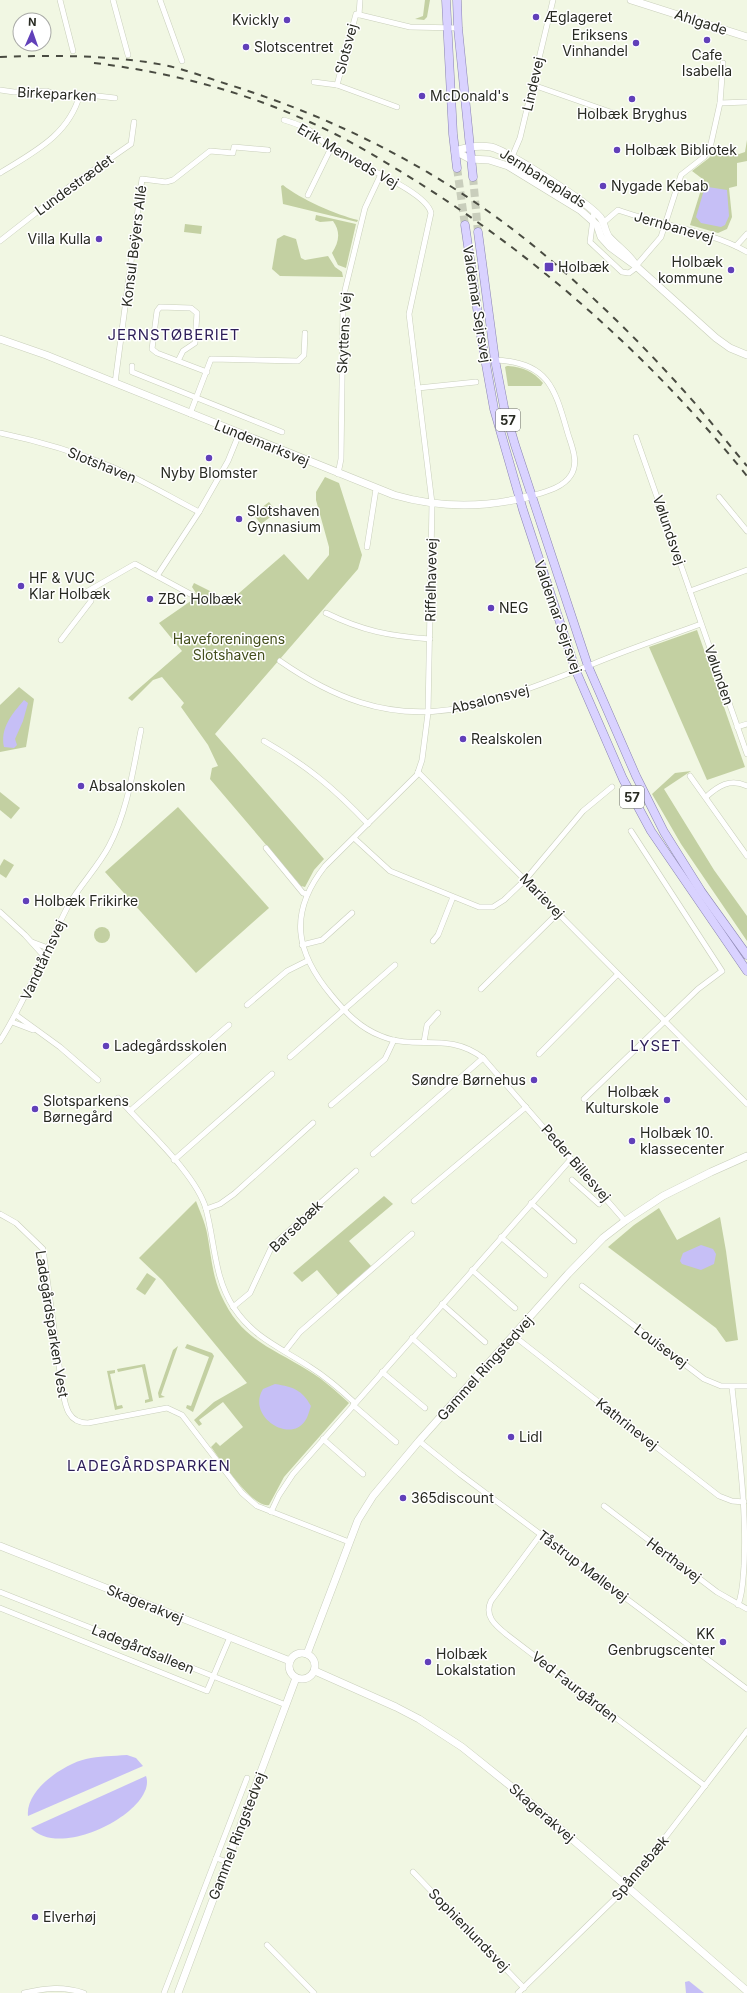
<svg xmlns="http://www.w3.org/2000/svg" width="747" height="1993" font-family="Inter,sans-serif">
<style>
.green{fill:#c3d0a2}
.water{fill:#c6bff6}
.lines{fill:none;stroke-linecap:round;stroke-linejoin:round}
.primary-tunnel{stroke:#c9cebc;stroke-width:8;stroke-dasharray:8 4;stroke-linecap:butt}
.minor-casing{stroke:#c9cfbb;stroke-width:6}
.tertiary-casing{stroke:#c9cfbb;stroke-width:8}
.primary-casing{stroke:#8a84b2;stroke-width:9}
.minor{stroke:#fff;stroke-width:5}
.tertiary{stroke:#fff;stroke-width:7}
.primary{stroke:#d9d2ff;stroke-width:8}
.rail{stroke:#494b41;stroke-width:2;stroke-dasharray:7 7;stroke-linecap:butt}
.poi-dot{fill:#6140b9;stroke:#fff;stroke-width:1.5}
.labels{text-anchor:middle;stroke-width:3;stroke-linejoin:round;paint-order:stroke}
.shield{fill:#fff;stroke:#686a64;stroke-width:1}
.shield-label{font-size:13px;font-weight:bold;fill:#282a22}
.poi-label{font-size:14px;fill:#282a22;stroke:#fff;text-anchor:start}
.street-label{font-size:14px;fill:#282a22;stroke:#fff}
.park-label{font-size:14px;fill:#444f1c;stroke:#fff}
.neighbourhood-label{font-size:15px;letter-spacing:1px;fill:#2d1e58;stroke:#fff}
</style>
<rect width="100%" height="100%" fill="#f1f7e3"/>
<g class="green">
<path d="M425 0H430L427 17 424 20 415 19 423 16Z"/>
<path d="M747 140V161L737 163V186L729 188 732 217 727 229 718 233 690 225 704 180 692 171 709 158 716 148 739 154 745 152Z"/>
<path d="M283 185C300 199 337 215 358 220L357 222 283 204 281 186Z"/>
<path d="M316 215 356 224 346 268 338 265 332 253C339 242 341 232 333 221L320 222 315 220Z"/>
<path d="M185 224 202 226 201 234 184 232Z"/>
<path d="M284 235 296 239 301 258 305 260 328 256 335 267 342 272 343 277 280 276 272 269 277 239Z"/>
<path d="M507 366C522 367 533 371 543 383L541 386H508L505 367Z"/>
<path d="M325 477 339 483 362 555 358 569 215 734 324 859 314 870 305 887 301 886 210 779 212 768 218 766 208 745 181 707 184 703 162 677 153 680 132 701 128 698 182 651 159 623 198 596 192 587 194 583 230 601 284 554 308 580 329 555V547L316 500V492Z"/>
<path d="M269 502 277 512 261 524 253 514Z"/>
<path d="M697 630 745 767 707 780 649 647Z"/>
<path d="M19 687 34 699 26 747 0 752V705Z"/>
<path d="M691 771 664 789 714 870 747 916V941L681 844 652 794 675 773Z"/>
<path d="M0 792 20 808 11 819 0 810Z"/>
<path d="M178 807 269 908 196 973 105 872Z"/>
<path d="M4 859 14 865 6 878 0 874V866Z"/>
<circle cx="102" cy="935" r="8"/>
<path d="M384 1196 393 1204 349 1241 371 1266 338 1295 317 1270 302 1282 293 1273Z"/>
<path d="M196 1201C200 1212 205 1222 207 1233 211 1254 212 1275 221 1295 241 1340 271 1347 309 1371 324 1380 336 1391 349 1403L284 1477 269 1505C253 1509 221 1460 211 1447L216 1442 220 1446 243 1427 223 1402 199 1420 202 1424 199 1426 194 1420 214 1402 247 1383 162 1280 139 1258Z"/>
<path d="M659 1208 677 1240 720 1217 726 1251 738 1340 726 1342 716 1328 608 1247 634 1225Z"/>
<path d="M147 1273 156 1279 145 1295 136 1289Z"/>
<path d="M187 1344 212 1353 214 1356 193 1412 186 1408 187 1405 191 1406 209 1357 185 1348Z"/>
<path d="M178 1346 161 1395 165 1397 159 1398 158 1393 173 1350Z"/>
<path d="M145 1364 153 1401 145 1403V1400L149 1399 142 1367 118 1372 117 1369Z"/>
<path d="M115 1370V1373L110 1374 117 1406 122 1405 123 1408 115 1410 107 1371Z"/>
</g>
<g class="water">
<path d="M708 187 727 190 729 216 725 225 721 227 701 223 696 217 704 190Z"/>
<path d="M24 700 28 703 23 721 15 739 17 745 14 748 4 747C0 728 12 714 24 700Z"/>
<path d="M701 1245 713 1249 716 1254 714 1264 701 1270 682 1264 680 1261 683 1253Z"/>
<path d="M275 1384C294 1387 302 1390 311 1406 309 1411 308 1417 305 1421 290 1444 246 1416 263 1389Z"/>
<path d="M127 1755 136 1758 143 1766 28 1816C25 1790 64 1764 86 1759 99 1756 113 1756 127 1755Z"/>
<path d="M146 1776C158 1809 61 1861 31 1828Z"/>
<path d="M689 1981 704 1993H686L685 1982Z"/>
</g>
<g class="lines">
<g class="primary-tunnel">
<path d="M457 168 465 225"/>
<path d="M473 177 478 232"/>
</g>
<g class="minor-casing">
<g id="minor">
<path d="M60 0 73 51"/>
<path d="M113 0 128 55"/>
<path d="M160 0 182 61"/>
<path d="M359 15 360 0"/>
<path d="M314 82 337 85 397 107"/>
<path d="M337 85 356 14 410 27 458 28"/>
<path d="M533 85 619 115"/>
<path d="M0 90 14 92 47 91 56 95 80 94 115 98"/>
<path d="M720 103 747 102"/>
<path d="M284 120C294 123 304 126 312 132 319 137 324 144 331 148 351 163 426 190 431 213L409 314 432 503 428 713 422 760 417 775 325 866C288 913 295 952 332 996 346 1013 360 1028 381 1036 417 1051 448 1031 483 1058L625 1221"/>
<path d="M508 166 520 138 553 0"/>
<path d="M0 173C34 152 69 135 80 94"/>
<path d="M308 195 331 148"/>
<path d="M594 211 590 242 622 272 629 273 637 267"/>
<path d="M603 223 618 210C659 225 711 231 747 252"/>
<path d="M0 241 69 187 131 144 134 122"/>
<path d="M736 246 747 234"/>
<path d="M636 266 661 237 681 175 704 157 710 148 720 103 723 63"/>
<path d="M495 360C549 362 555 389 568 434 572 447 579 462 571 475 563 488 545 492 531 496"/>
<path d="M178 361 183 351 195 343 197 313 191 308 160 307 157 311 152 349 157 353 207 372"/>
<path d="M132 366V372L282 432"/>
<path d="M115 383 142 179 166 182 173 180 210 151 233 153 234 147 268 150"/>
<path d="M418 388 476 382"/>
<path d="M190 414 211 359 298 361 304 355 305 333"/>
<path d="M0 433C38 441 76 452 112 467 142 480 170 497 199 512L228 461 239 434"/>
<path d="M636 437 747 754"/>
<path d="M338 474 341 459 343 309 345 290 365 208 381 174"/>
<path d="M719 497 747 531"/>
<path d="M367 547 376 489"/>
<path d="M157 576 194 596"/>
<path d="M690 591 747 570"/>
<path d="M326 613C363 631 389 636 430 639"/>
<path d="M61 640 91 601 88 591 135 564 157 576 199 512"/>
<path d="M280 661C398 743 471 712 593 664 629 649 665 637 701 624"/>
<path d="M737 727 747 724"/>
<path d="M264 741C306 765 334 788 368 824"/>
<path d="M418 772 747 1104"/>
<path d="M690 776 747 856"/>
<path d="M706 797C718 786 730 778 747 786"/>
<path d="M354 838 390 871 479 907H493L504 900 526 879 583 811 612 787"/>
<path d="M266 848 303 893 307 894"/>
<path d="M0 912 25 935 44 956"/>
<path d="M433 941 438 935 453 897"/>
<path d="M32 942 48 948"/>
<path d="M302 945 322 940 352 913"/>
<path d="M481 989 558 913"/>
<path d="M247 1005 287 971 307 961"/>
<path d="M16 1015 60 1047 98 1080"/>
<path d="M12 1022 33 1030"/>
<path d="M229 1025 130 1111C153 1136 197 1177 206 1209 215 1243 214 1278 234 1308 254 1338 281 1348 310 1367 326 1377 341 1390 355 1403"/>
<path d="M0 1041C27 998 45 951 68 906 80 885 98 867 109 846 128 810 133 769 141 730"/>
<path d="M424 1042 427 1025 438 1013"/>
<path d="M539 1054 618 974"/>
<path d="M290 1057 395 965"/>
<path d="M118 1098 130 1111"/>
<path d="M584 1099 698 989 722 971 631 831"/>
<path d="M331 1105 385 1059 394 1040"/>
<path d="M373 1154 483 1058"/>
<path d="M174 1160 272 1074"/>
<path d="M572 1180 599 1204"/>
<path d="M414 1201 526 1107"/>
<path d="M531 1203 574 1241"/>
<path d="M206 1209 220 1204 234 1194 313 1123"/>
<path d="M0 1214 16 1223 43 1249 62 1387C65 1403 66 1423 88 1423L167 1408 182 1415 242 1493 257 1506 349 1542"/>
<path d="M501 1237 545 1275"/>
<path d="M472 1270 515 1308"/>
<path d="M582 1286 704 1379 721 1386H747"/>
<path d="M442 1304 485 1342"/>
<path d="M233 1307 250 1293 272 1246 356 1171"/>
<path d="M514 1336 719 1496 732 1501 744 1502"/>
<path d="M412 1338 454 1375"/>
<path d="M285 1351 300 1332 412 1234"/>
<path d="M382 1372 425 1408"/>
<path d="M732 1387C738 1446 747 1506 744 1566 743 1578 743 1593 738 1605"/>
<path d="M353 1405 396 1442"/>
<path d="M323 1439 363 1474"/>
<path d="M419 1441 460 1474 747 1689"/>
<path d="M604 1506 717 1592 747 1609"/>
<path d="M271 1512 279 1495 293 1474 571 1159"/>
<path d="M541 1534 491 1601C484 1616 495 1625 506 1634L705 1786"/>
<path d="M0 1592 286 1705"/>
<path d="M0 1608 207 1691 230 1637"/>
<path d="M216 1858 227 1862"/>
<path d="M413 1872 524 1988"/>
<path d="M267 1945 314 1993"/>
<path d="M24 1993C46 1988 63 1986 84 1993"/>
<path d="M164 1993 247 1778"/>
<path d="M518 1993 627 1887 747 1731"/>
</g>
</g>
<g class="tertiary-casing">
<g id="tertiary">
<path d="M631 0 747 37"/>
<path d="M455 151 470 159 489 160 508 166 580 210 597 225 601 237 610 247 636 266 716 338 730 348 747 355"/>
<path d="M455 151C467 147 478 145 491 147 508 151 587 202 599 216 605 221 604 231 609 237 618 247 628 253 635 264"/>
<path d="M0 339 46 355 394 495C439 508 486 508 531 496"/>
<path d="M0 1546 290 1661"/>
<circle cx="302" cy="1666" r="13"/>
<path d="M307 1654 358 1520 373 1496 419 1441 568 1274 603 1238 625 1221 663 1196 711 1172 747 1156"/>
<path d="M315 1671 396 1707 419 1719 462 1747 518 1792 747 1991"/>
<path d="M178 1993 296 1678"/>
</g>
</g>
<g class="primary-casing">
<g id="primary">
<path d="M446 0 453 134 457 168"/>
<path d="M457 0 458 28 473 177"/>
<path d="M465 225 482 342 494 409 523 510 576 671 623 779 651 831 747 971"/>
<path d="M478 232 495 360 504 407 515 445 588 666 636 776 664 832 701 891 747 955"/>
</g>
</g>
<use href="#minor" class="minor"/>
<use href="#tertiary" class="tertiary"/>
<use href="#primary" class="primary"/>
<g class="rail">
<path d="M0 57C54 55 111 55 164 65 188 70 210 79 233 86 350 123 461 182 554 263 606 308 654 356 699 408 715 427 731 447 747 466"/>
<path d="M94 63C169 72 243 91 312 123 348 139 382 160 416 181 542 260 653 360 747 476"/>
</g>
</g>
<g class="poi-dot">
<circle cx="536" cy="17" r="4"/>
<circle cx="287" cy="20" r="4"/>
<circle cx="707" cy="40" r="4"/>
<circle cx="636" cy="43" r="4"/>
<circle cx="246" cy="47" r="4"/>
<circle cx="422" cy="96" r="4"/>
<circle cx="632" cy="99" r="4"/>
<circle cx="617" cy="150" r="4"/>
<circle cx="603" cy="186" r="4"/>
<circle cx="99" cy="239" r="4"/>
<rect x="544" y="262" width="10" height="10" rx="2"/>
<circle cx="731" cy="270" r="4"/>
<circle cx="209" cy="458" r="4"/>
<circle cx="239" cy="519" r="4"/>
<circle cx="21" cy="586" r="4"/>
<circle cx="150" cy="599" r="4"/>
<circle cx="491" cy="608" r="4"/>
<circle cx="463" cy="739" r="4"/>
<circle cx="81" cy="786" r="4"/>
<circle cx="26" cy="901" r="4"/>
<circle cx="106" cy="1046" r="4"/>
<circle cx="534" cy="1080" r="4"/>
<circle cx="667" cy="1100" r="4"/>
<circle cx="35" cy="1109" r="4"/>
<circle cx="632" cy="1141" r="4"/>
<circle cx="511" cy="1437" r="4"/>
<circle cx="403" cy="1498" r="4"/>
<circle cx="723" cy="1642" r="4"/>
<circle cx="428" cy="1662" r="4"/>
<circle cx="35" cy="1917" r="4"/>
</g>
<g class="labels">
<g class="shield">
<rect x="496" y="409" width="24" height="22" rx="3"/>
<rect x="620" y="786" width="24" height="22" rx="3"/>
</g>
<g class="shield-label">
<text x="508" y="425">57</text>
<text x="632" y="802">57</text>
</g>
<g class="poi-label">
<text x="544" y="22">Æglageret</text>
<text x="279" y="25" text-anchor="end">Kvickly</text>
<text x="628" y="40" text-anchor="end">Eriksens<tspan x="628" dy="16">Vinhandel</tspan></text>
<text x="254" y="52">Slotscentret</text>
<text x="707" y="60" text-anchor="middle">Cafe<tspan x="707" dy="16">Isabella</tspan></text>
<text x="430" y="101">McDonald's</text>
<text x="632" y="119" text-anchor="middle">Holbæk Bryghus</text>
<text x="625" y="155">Holbæk Bibliotek</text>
<text x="611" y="191">Nygade Kebab</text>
<text x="91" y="244" text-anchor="end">Villa Kulla</text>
<text x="723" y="267" text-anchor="end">Holbæk<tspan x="723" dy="16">kommune</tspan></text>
<text x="558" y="272">Holbæk</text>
<text x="209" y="478" text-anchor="middle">Nyby Blomster</text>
<text x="247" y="516">Slotshaven<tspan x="247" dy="16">Gynnasium</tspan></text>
<text x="29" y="583">HF &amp; VUC<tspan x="29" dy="16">Klar Holbæk</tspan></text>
<text x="158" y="604">ZBC Holbæk</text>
<text x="499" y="613">NEG</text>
<text x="471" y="744">Realskolen</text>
<text x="89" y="791">Absalonskolen</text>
<text x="34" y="906">Holbæk Frikirke</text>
<text x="114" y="1051">Ladegårdsskolen</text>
<text x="526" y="1085" text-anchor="end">Søndre Børnehus</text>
<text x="659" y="1097" text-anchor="end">Holbæk<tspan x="659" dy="16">Kulturskole</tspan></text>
<text x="43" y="1106">Slotsparkens<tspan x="43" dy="16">Børnegård</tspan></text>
<text x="640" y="1138">Holbæk 10.<tspan x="640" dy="16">klassecenter</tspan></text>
<text x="519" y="1442">Lidl</text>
<text x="411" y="1503">365discount</text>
<text x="715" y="1639" text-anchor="end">KK<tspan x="715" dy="16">Genbrugscenter</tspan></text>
<text x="436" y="1659">Holbæk<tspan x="436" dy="16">Lokalstation</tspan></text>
<text x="43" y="1922">Elverhøj</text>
</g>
<g class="street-label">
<text transform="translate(701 22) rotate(18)" y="5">Ahlgade</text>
<text transform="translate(346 49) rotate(-75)" y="5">Slotsvej</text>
<text transform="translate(533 84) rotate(-77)" y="5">Lindevej</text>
<text transform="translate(57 94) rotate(3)" y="5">Birkeparken</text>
<text transform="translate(348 156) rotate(30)" y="5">Erik Menveds Vej</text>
<text transform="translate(543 178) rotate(32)" y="5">Jernbaneplads</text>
<text transform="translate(74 185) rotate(-36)" y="5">Lundestrædet</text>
<text transform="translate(674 227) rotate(16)" y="5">Jernbanevej</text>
<text transform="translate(134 246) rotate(-83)" y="5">Konsul Beÿers Allé</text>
<text transform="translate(477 304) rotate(81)" y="5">Valdemar Sejrsvej</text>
<text transform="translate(344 333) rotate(-87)" y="5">Skyttens Vej</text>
<text transform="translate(262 443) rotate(22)" y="5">Lundemarksvej</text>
<text transform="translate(102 465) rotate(22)" y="5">Slotshaven</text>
<text transform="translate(669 530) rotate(71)" y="5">Vølundsvej</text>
<text transform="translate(431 580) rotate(-89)" y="5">Riffelhavevej</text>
<text transform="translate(558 617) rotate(71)" y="5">Valdemar Sejrsvej</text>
<text transform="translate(719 675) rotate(71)" y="5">Vølunden</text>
<text transform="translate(490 699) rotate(-14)" y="5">Absalonsvej</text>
<text transform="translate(542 896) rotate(46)" y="5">Marievej</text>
<text transform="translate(43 960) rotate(-65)" y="5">Vandtårnsvej</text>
<text transform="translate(576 1163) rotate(49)" y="5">Peder Billesvej</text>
<text transform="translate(296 1226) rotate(-44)" y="5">Barsebæk</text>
<text transform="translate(52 1324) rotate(81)" y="5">Ladegårdsparken Vest</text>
<text transform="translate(661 1346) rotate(37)" y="5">Louisevej</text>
<text transform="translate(485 1368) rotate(-48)" y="5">Gammel Ringstedvej</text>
<text transform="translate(627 1424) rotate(38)" y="5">Kathrinevej</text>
<text transform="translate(674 1560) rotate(37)" y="5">Herthavej</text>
<text transform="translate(583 1566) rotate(37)" y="5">Tåstrup Møllevej</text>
<text transform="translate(145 1604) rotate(22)" y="5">Skagerakvej</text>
<text transform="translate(143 1649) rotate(22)" y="5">Ladegårdsalleen</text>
<text transform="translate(575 1687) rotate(38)" y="5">Ved Faurgården</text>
<text transform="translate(542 1813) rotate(41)" y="5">Skagerakvej</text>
<text transform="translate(237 1836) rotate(-69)" y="5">Gammel Ringstedvej</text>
<text transform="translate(640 1868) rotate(-50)" y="5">Spånnebæk</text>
<text transform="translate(469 1930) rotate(46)" y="5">Sophienlundsvej</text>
</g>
<g class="park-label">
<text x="229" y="644">Haveforeningens<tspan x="229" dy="16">Slotshaven</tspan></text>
</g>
<g class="neighbourhood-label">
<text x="174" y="340">JERNSTØBERIET</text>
<text x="656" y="1051">LYSET</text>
<text x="149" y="1471">LADEGÅRDSPARKEN</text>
</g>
</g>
<g transform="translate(32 32) rotate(2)"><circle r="19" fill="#ffffff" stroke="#a9aaa7"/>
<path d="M0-3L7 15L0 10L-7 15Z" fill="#6140b9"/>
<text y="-6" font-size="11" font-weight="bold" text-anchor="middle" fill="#282a22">N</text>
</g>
</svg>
